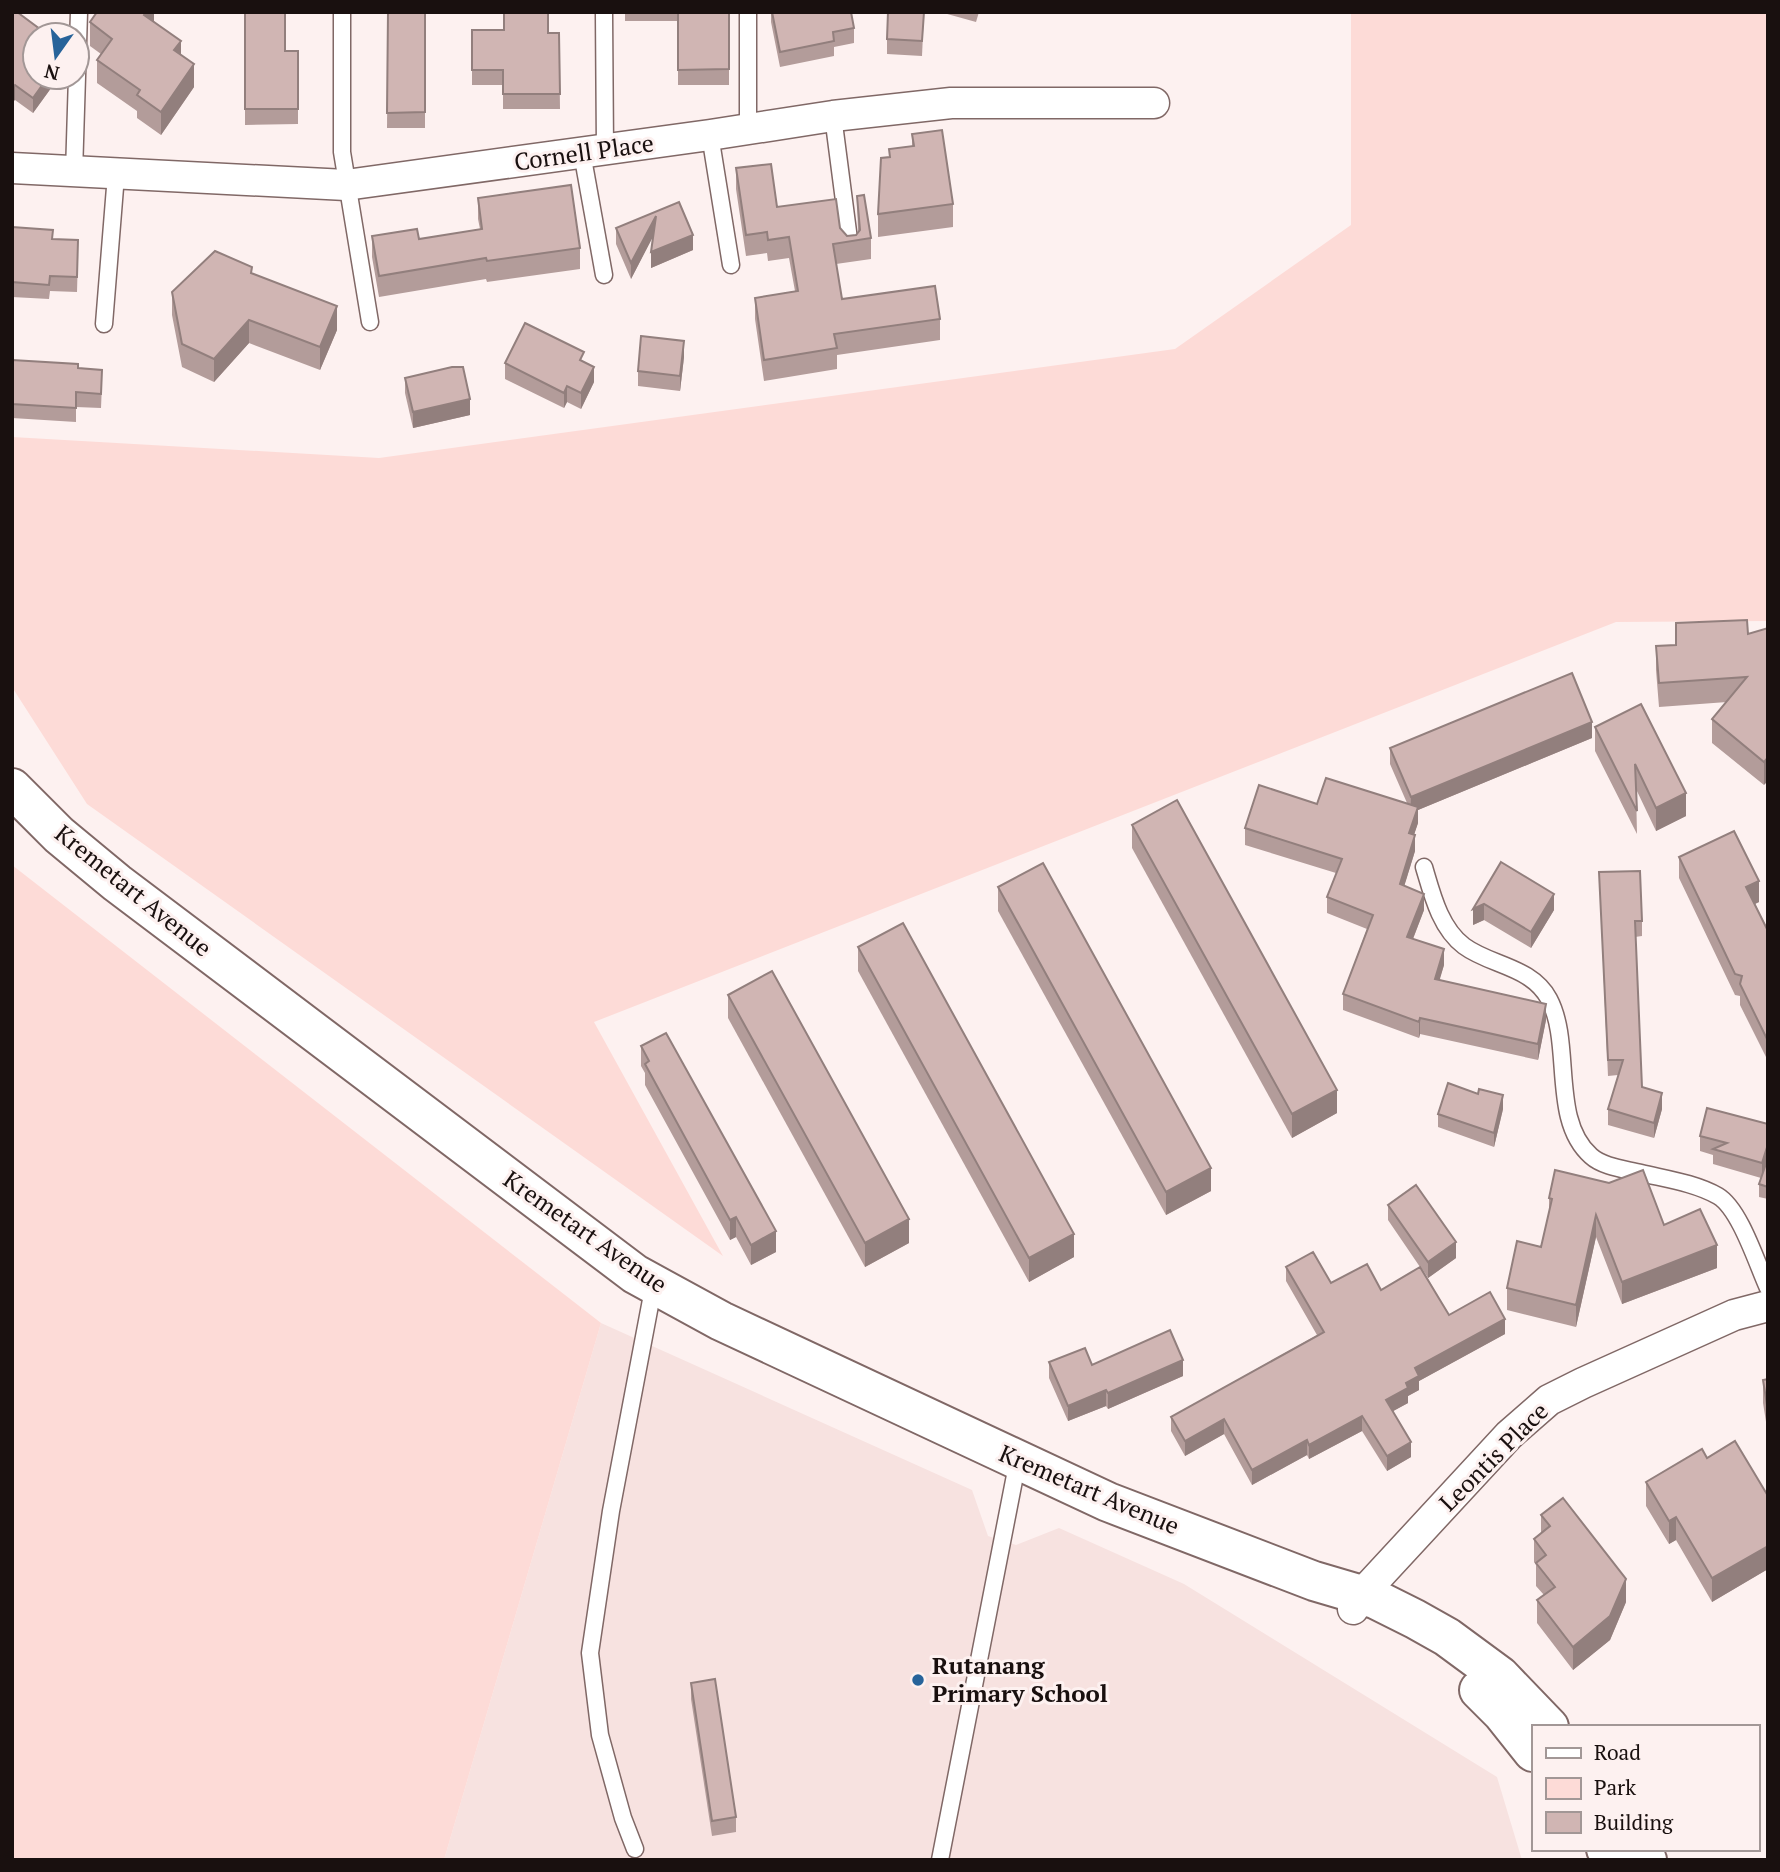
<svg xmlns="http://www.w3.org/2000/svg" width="1780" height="1872" font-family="'PT Serif',serif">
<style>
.built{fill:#f7e2e0}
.green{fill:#fddbd7}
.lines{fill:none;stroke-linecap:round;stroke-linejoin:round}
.service-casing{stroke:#806866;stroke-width:19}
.minor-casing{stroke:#806866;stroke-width:33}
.tertiary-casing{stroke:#806866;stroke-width:42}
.service{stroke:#fff;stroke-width:16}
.minor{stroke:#fff;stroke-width:30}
.tertiary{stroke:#fff;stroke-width:38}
.wall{fill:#b39c9a}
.shaded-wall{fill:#927f7d}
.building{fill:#d0b5b3;stroke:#927f7d;stroke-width:2}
.poi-dot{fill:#27639a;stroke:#fdf1f0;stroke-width:2.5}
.labels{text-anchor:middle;stroke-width:6;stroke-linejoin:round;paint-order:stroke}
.street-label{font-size:24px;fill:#19100f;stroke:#fdf1f0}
.poi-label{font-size:24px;font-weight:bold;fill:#19100f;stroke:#fdf1f0;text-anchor:start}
</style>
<rect width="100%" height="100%" fill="#fdf1f0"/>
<path class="built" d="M601 1323 972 1490 988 1536 1016 1545 1059 1528 1184 1584 1497 1777 1522 1860H444Z"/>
<g class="green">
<path d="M1351 12H1768V621L1616 622 594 1022 723 1256 87 804 12 687V437L379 458 1175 349 1351 225Z"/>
<path d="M12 865 601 1323 444 1860H12Z"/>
</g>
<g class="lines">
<g class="service-casing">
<g id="service">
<path d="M342 12V152L370 322"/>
<path d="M604 14 605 150"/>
<path d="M833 116 850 247"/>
<path d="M748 130V12"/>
<path d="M710 135 731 265"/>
<path d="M582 153 604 275"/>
<path d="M74 173 79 12"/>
<path d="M104 324 116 175"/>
<path d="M1424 867C1432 894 1440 928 1464 946 1491 966 1531 966 1549 999 1573 1044 1550 1120 1591 1156 1603 1167 1625 1169 1641 1173 1666 1179 1695 1183 1718 1196 1740 1209 1757 1264 1768 1288"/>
<path d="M635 1849 623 1818 600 1735 590 1653 611 1511 654 1284"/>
<path d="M940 1860 1018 1460"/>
</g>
</g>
<g class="minor-casing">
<g id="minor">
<path d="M12 168 346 185 710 135 833 116 951 103H1154"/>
<path d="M1353 1609 1361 1595 1509 1435 1549 1400 1583 1383 1734 1315 1768 1306"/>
</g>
</g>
<g class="tertiary-casing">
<g id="tertiary">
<path d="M12 788 59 835 117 883 635 1274 721 1321 1108 1502 1314 1581 1375 1599 1415 1619 1447 1637 1500 1676 1549 1727"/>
<path d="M1479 1690 1502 1713 1533 1752"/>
<path d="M1606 1849 1613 1860"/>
<path d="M1639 1849 1647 1860"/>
</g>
</g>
<use href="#service" class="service"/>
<use href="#minor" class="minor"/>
<use href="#tertiary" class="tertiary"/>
</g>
<g class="wall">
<path d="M12 12 35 77H54V84L33 113 15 100Z"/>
<path d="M154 12V21L181 55 194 87 161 135 137 118V111L97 83V60L101 54 90 46V22Z"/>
<path d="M245 12 285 51H298V124L245 125Z"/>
<path d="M388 12H425V128H387Z"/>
<path d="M625 12H729V85H678V21H625Z"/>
<path d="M771 12H851L854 28V43L834 47V56L780 67 771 22Z"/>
<path d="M924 12 922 56 887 54V39Z"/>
<path d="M940 12H979L976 22Z"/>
<path d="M472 30 559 33 560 109H503V85H472Z"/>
<path d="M912 134 953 204V227L878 237V214L889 157V149L912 146Z"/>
<path d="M736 168 777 207 840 228 847 236 856 235 858 232 857 196 871 238V259L836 264 842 299 940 319V340L837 355V369L764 381 755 319V298L795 291 789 258 768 261 767 253 746 256 736 189Z"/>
<path d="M478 198 580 248V269L487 282 486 279 379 297 372 257V236L419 239 480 229 478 219Z"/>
<path d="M679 202 693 250 651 268 653 236 631 279 616 244V228Z"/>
<path d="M12 227 53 239 78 255 77 292 50 291 49 299 12 297Z"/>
<path d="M252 273 337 330 320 370 249 343 214 382 182 367 172 315V292Z"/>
<path d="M684 357 680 391 638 386V371Z"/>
<path d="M12 360 78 368 102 384 101 408 76 407V422L12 418Z"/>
<path d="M584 362 594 382 581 409 567 402 564 408 505 379V363Z"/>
<path d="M405 378 470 415 413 428 405 393Z"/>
<path d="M1676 623 1748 634 1768 628 1764 785 1712 743V719L1727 702 1659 707 1656 670V646L1676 645Z"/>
<path d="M1641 704 1686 816 1656 831 1636 789 1637 834 1595 751V727Z"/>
<path d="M1592 738 1418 810V823L1414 834 1415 851 1404 886 1424 910 1413 939 1444 965 1439 980 1546 1020 1538 1060 1420 1034 1419 1038 1343 1010V994L1367 929 1327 913V897L1336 873 1245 845V828L1317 804 1407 803 1390 764V748Z"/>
<path d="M1132 825 1337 1113 1292 1138 1132 848Z"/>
<path d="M1679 857 1759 902 1755 904 1768 931V1061L1740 1005V996L1735 995 1679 878Z"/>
<path d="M1501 862 1554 910 1531 948 1484 920 1473 925Z"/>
<path d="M1599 872 1642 921V936L1635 937 1642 1087 1662 1109 1654 1138 1608 1125V1109L1618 1075 1608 1076Z"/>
<path d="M998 887 1211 1191 1166 1215 998 911Z"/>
<path d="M858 947 1074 1257 1029 1282 858 971Z"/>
<path d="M728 995 909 1243 865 1267 728 1018Z"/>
<path d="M641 1046 776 1252 751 1265 736 1237 730 1240 645 1085V1073L641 1066Z"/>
<path d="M1503 1109 1494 1147 1438 1127V1114Z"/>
<path d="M1768 1124V1199L1759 1197V1184L1761 1178 1713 1164V1155L1700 1151V1136Z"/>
<path d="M1549 1198 1664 1225 1717 1268 1622 1304 1596 1237 1576 1327 1507 1310V1288L1541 1247 1549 1215Z"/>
<path d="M1388 1205 1456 1258 1428 1278 1421 1267 1449 1315 1505 1334 1419 1381V1390L1408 1396V1403L1393 1411 1411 1457 1387 1471 1362 1431 1309 1459 1307 1455 1252 1485 1224 1434 1185 1456 1171 1431V1417L1317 1335 1286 1281V1267L1331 1283 1381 1290 1420 1267 1388 1220Z"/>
<path d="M1049 1362 1092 1365 1183 1376 1108 1409 1106 1406 1068 1421 1049 1378Z"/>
<path d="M1768 1379V1434L1763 1403V1380Z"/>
<path d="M1707 1458 1768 1496V1569L1712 1602 1676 1540 1669 1544 1646 1506V1482Z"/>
<path d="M1541 1515 1626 1602 1610 1640 1573 1670 1537 1623V1600L1544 1595 1536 1586V1565L1534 1562V1539L1541 1533Z"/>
<path d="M691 1683 736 1817V1832L712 1836 691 1699Z"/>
</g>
<g class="shaded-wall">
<path d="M146 12H154V25L144 15Z"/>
<path d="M181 41V64L174 50Z"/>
<path d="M194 64V87L161 135V112Z"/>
<path d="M48 77H54V84L33 113V98Z"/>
<path d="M15 85V100L12 103V88Z"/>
<path d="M656 216V231L631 279V263Z"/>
<path d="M693 235V250L651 268V252Z"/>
<path d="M337 306V330L320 370V347Z"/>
<path d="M249 320V343L214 382V359Z"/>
<path d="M684 341V357L680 391V376Z"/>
<path d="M594 367V382L581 409V393Z"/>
<path d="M567 386V402L564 408V393Z"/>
<path d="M470 399V415L413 428V412Z"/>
<path d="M1592 722V738L1418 810V823L1409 850 1411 797Z"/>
<path d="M1768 757V781L1764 785V762Z"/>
<path d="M1686 793V816L1656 831V808Z"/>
<path d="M1415 835V851L1400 900V884Z"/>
<path d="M1759 881V902L1746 908V887Z"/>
<path d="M1424 894V910L1407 954V937Z"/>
<path d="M1554 894V910L1531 948V932Z"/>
<path d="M1484 904V920L1473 925V909Z"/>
<path d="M1444 949V965L1435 996V979Z"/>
<path d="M1546 1004V1020L1538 1060V1044Z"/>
<path d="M1420 1018V1034L1419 1038V1022Z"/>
<path d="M1337 1090V1113L1292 1138V1114Z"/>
<path d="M1662 1093V1109L1654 1138V1123Z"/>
<path d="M1503 1095V1109L1494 1147V1133Z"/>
<path d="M1768 1144V1160L1762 1178V1163Z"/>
<path d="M1211 1168V1191L1166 1215V1192Z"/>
<path d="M1596 1215V1237L1576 1327V1305Z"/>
<path d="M736 1217V1237L730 1240V1220Z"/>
<path d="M909 1219V1243L865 1267V1243Z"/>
<path d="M776 1231V1252L751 1265V1245Z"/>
<path d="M1074 1234V1257L1029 1282V1258Z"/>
<path d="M1456 1242V1258L1428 1278V1262Z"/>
<path d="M1717 1245V1268L1622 1304V1282Z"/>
<path d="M1505 1319V1334L1419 1381V1390L1408 1396V1403L1386 1415V1400L1406 1383 1415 1368Z"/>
<path d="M1183 1360V1376L1108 1409V1393Z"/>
<path d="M1106 1390V1406L1068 1421V1406Z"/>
<path d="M1362 1416V1431L1309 1459V1445Z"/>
<path d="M1224 1419V1434L1185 1456V1441Z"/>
<path d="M1307 1440V1455L1252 1485V1470Z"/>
<path d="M1411 1442V1457L1387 1471V1456Z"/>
<path d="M1676 1517V1540L1669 1544V1521Z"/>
<path d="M1768 1546V1569L1712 1602V1578Z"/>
<path d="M1626 1579V1602L1610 1640 1573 1670V1647Z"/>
</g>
<g class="building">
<path d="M12 12H17L48 35H35V77H48L33 98 15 85 12 88Z"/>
<path d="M97 12H146L144 15 181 41 174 50 194 64 161 112 137 95 140 90 97 60 112 39 90 22Z"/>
<path d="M245 12H285V51H298V109H245Z"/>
<path d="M388 12H425V112L387 113Z"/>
<path d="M504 12H548V33H559L560 94H503V70H472V30H504Z"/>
<path d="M678 12H729V69L678 70Z"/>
<path d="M772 12H851L854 28 833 32 834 41 780 52Z"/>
<path d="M888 12H924L922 41 887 39Z"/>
<path d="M942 130 953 204 878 214 881 158 890 157 889 149 914 146 912 134Z"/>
<path d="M771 164 777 207 836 199 840 228 847 236 856 235 860 230 857 196 864 195 871 238 833 244 842 299 935 286 940 319 834 334 837 348 764 360 755 298 798 291 789 237 768 240 767 232 746 235 736 168Z"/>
<path d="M571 185 580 248 487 261 486 258 379 276 372 236 417 229 419 239 482 229 478 198Z"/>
<path d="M679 202 693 235 651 252 656 216 631 263 616 228Z"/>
<path d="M12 227 53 230 52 239 78 240 77 277 50 276 49 285 12 282Z"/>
<path d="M215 251 252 267 251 273 337 306 320 347 249 320 214 359 182 344 172 292Z"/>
<path d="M525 323 584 352 580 360 594 367 581 393 567 386 564 393 505 363Z"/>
<path d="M641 336 684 341 680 376 638 371Z"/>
<path d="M12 360 78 364V368L102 370 101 394 76 392V408L12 404Z"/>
<path d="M452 367H463L470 399 413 412 405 378Z"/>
<path d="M1747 620 1748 634 1768 628V757L1764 762 1712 719 1747 677 1659 683 1656 646 1676 645V623Z"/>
<path d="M1572 673 1592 722 1411 797 1390 748Z"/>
<path d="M1641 704 1686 793 1656 808 1635 764 1637 811 1595 727Z"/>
<path d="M1326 778 1418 807 1409 833 1415 835 1400 884 1424 894 1407 937 1444 949 1435 979 1546 1004 1538 1044 1420 1018 1419 1022 1343 994 1373 915 1327 897 1342 859 1245 828 1259 785 1317 804Z"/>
<path d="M1177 800 1337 1090 1292 1114 1132 825Z"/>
<path d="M1734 831 1759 881 1746 887 1768 931V1041L1740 984 1742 976 1735 974 1679 857Z"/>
<path d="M1501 862 1554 894 1531 932 1484 904 1473 909Z"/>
<path d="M1043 863 1211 1168 1166 1192 998 887Z"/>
<path d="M1640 871 1642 921H1635L1642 1087 1662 1093 1654 1123 1608 1109 1623 1060H1608L1599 872Z"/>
<path d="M903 923 1074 1234 1029 1258 858 947Z"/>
<path d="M772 971 909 1219 865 1243 728 995Z"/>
<path d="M666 1033 776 1231 751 1245 736 1217 730 1220 645 1064 649 1061 641 1046Z"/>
<path d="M1448 1083 1478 1094 1479 1089 1503 1095 1494 1133 1438 1114Z"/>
<path d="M1707 1108 1768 1124V1144L1762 1163 1713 1149 1727 1143 1700 1136Z"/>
<path d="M1768 1158V1187L1759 1184Z"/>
<path d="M1555 1170 1609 1183 1643 1170 1664 1225 1700 1209 1717 1245 1622 1282 1596 1215 1576 1305 1507 1288 1517 1241 1541 1247 1552 1199 1549 1198Z"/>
<path d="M1416 1185 1456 1242 1428 1262 1388 1205Z"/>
<path d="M1313 1252 1331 1283 1367 1264 1381 1290 1420 1267 1449 1315 1490 1292 1505 1319 1415 1368 1419 1376 1406 1383 1408 1388 1386 1400 1411 1442 1387 1456 1362 1416 1309 1445 1307 1440 1252 1470 1224 1419 1185 1441 1171 1417 1324 1332 1286 1267Z"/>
<path d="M1170 1330 1183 1360 1108 1393 1106 1390 1068 1406 1049 1362 1085 1348 1092 1365Z"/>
<path d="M1768 1379V1411L1763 1380Z"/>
<path d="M1735 1441 1768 1496V1546L1712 1578 1676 1517 1669 1521 1646 1482 1702 1449 1707 1458Z"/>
<path d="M1563 1498 1626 1579 1610 1616 1573 1647 1537 1600 1555 1587 1536 1563 1546 1555 1534 1539 1550 1526 1541 1515Z"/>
<path d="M715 1679 736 1817 712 1821 691 1683Z"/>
</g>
<circle class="poi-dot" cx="918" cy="1680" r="7"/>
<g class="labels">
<g class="street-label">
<text transform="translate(584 153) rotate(-8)" y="8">Cornell Place</text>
<text transform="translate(133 891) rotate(39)" y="8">Kremetart Avenue</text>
<text transform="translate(585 1232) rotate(35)" y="8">Kremetart Avenue</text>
<text transform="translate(1494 1457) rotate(-45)" y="8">Leontis Place</text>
<text transform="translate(1089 1490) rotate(23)" y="8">Kremetart Avenue</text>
</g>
<g class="poi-label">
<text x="932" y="1674">Rutanang<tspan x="932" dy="28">Primary School</tspan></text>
</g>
</g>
<rect width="1780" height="1872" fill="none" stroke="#19100f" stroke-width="28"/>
<rect x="1532" y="1725" width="228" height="126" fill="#fdf1f0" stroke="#a29796" stroke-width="2"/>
<rect x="1546" y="1748" width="35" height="10" fill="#ffffff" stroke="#a29796" stroke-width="2"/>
<text x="1594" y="1760" font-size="21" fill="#19100f">Road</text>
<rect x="1546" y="1778" width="35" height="21" fill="#fddbd7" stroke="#a29796" stroke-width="2"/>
<text x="1594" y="1795" font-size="21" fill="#19100f">Park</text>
<rect x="1546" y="1812" width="35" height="21" fill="#d0b5b3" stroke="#a29796" stroke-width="2"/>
<text x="1594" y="1830" font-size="21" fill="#19100f">Building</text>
<g transform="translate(56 56) rotate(194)"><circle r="33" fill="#fdf1f0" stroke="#a29796" stroke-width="2"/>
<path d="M0-5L12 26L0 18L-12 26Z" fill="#27639a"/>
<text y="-10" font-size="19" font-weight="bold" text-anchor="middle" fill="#19100f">N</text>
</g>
</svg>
